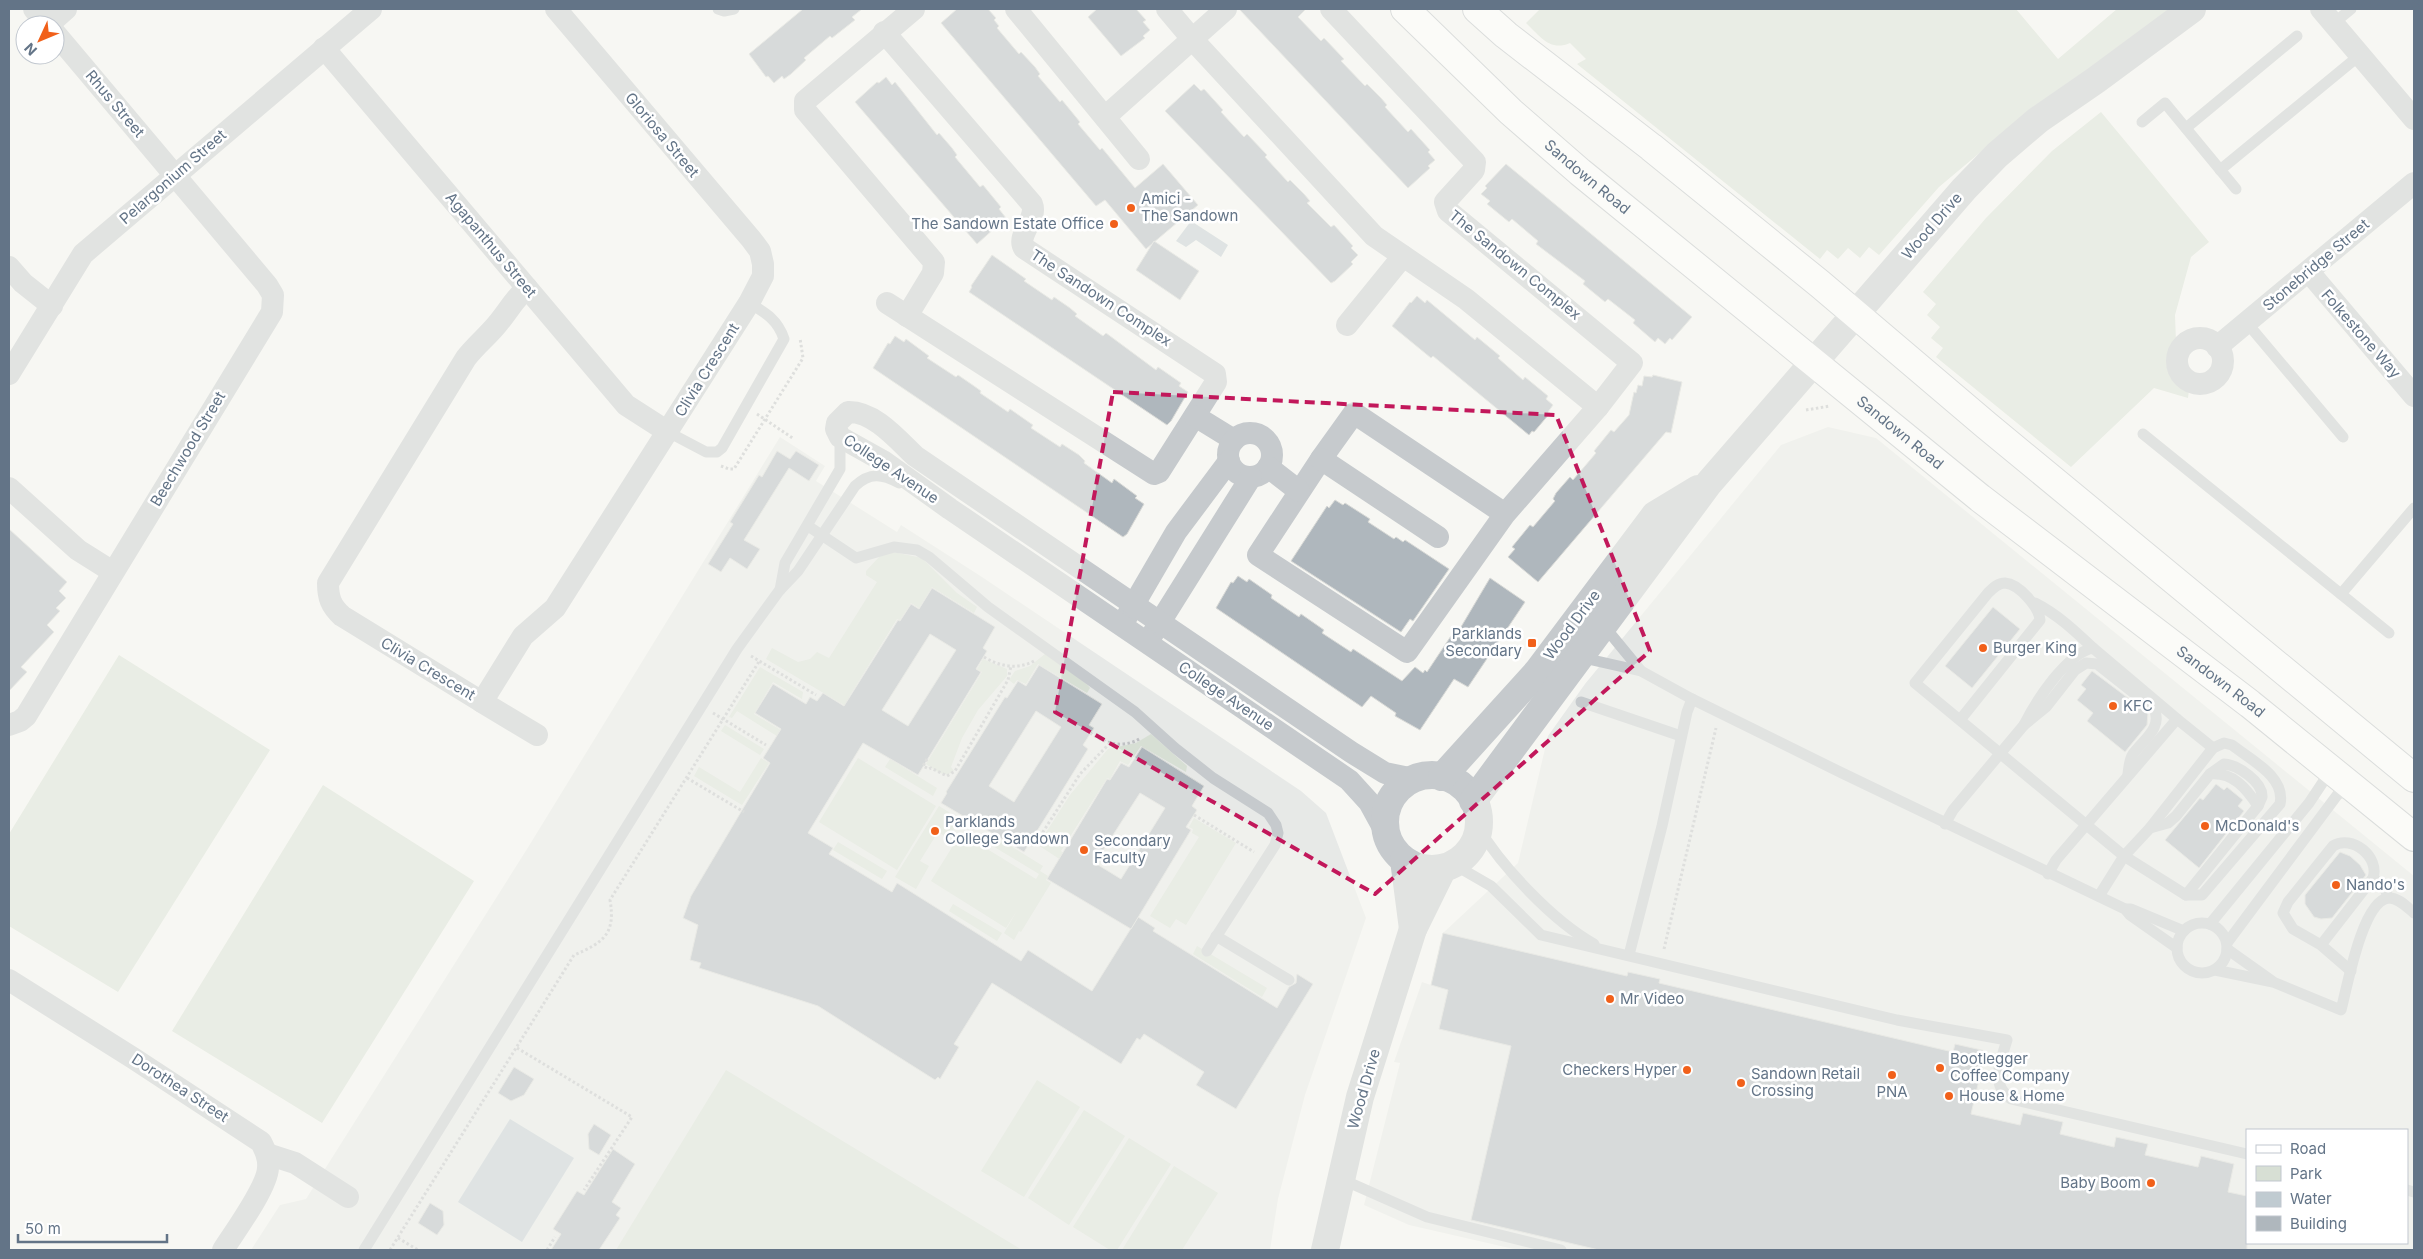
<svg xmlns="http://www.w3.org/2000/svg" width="2423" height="1259" font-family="Inter,sans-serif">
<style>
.built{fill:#e7e9e7;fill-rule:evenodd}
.green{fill:#d7dfd4}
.water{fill:#c0cbd1}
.building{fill:#afb7bd;stroke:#d8d9d6;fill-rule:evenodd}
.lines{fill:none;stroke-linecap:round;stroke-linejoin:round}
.secondary-casing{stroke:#b8bdc2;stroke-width:30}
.path{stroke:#bfc1c4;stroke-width:3;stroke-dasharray:2.5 2.5;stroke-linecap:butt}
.service{stroke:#c6cacd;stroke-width:11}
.minor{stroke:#c6cacd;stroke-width:22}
.tertiary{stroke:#c6cacd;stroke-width:28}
.secondary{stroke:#fff;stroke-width:28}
.marked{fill:none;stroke:#c2185b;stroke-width:4;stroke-dasharray:10 6;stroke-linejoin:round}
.poi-dot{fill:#f1601a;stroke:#fff;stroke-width:2}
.labels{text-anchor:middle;stroke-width:5;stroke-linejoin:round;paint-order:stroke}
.street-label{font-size:15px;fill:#637487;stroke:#fff}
.poi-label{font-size:15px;fill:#637487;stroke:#fff;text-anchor:start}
</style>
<rect width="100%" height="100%" fill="#f7f7f3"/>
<g class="built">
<path d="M1828 427 1876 438 2414 876V1250H1518L1409 1225 1364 1205 1400 1063 1394 1062 1422 982 1431 985 1443 933 1518 863 1548 736 1585 684 1781 445ZM2247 1130H2407V1243H2247Z"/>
<path d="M780 437 825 466 816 481 897 532 901 525 982 577 1301 791 1326 813 1366 918 1305 1095 1278 1199 1270 1250H251L280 1205 306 1199 527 849Z"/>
</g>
<g class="green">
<path d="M1540 9H2016L2058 59 2117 9H2174L2008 129 1939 187 1879 255 1869 247 1860 258 1848 248 1838 259 1827 250 1820 259 1577 64 1586 59 1570 43C1550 52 1540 36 1526 23Z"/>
<path d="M2101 112 2209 242 2191 257 2175 315 2176 342 2171 350V369L2175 378 2189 390 2188 398 2154 388 2071 467 1936 357 1943 348 1931 338 1940 327 1927 315 1936 304 1923 292 1986 218 2052 151Z"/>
<path d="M893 552 922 558 957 593 977 607 974 613 932 587 919 608 911 603 900 620 897 619 849 697V708L766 659 772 648 798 662 810 659 817 652 829 658 877 582 866 575V571L881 555Z"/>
<path d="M1045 654C1051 658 1088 683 1090 688L1087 693 1038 664 1026 684 1017 680 1014 684 1009 680 1015 671 1030 666Z"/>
<path d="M119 655 270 750 118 992 9 926V834Z"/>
<path d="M983 659 1007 669V676L978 710 962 738 951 767 954 771C944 779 935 770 926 764L982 672 977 669Z"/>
<path d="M760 667 803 692 802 699 773 682 754 714 789 735 785 741 737 711 732 718 729 717Z"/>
<path d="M725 725 764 749 760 755 721 731Z"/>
<path d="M1151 734 1187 766 1186 772 1141 746 1128 765 1120 761 1110 779 1107 778 1061 851 1065 854 1061 860 1038 845 1070 795 1108 749 1136 743Z"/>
<path d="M761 758 769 763 742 805 694 776 699 767 740 792Z"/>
<path d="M858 758 936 806 897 870 819 822Z"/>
<path d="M890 759 937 788 933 796 885 767Z"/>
<path d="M323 785 474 881 322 1123 172 1031Z"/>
<path d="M939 806 960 819 948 838 938 832 920 861 929 866 916 889 895 877Z"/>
<path d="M1194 818 1236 843 1186 925 1176 919 1170 928 1150 916 1199 837 1192 833 1193 829 1189 827Z"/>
<path d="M961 833 1036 879 1039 874 991 845 996 837 1043 866 1040 871 1048 876 1046 880 1051 883 1021 932 1019 931 1014 940 1004 933 1018 909 1006 928 931 881Z"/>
<path d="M838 842 887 871 882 879 833 850Z"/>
<path d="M953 904 1002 933 997 941 949 911Z"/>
<path d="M1197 946 1267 988 1262 997 1193 954Z"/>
<path d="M726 1070 1022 1250H616Z"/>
<path d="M1037 1080 1080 1107 1024 1197 981 1171Z"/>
<path d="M1084 1110 1125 1136 1069 1225 1028 1198Z"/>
<path d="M1129 1138 1171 1164 1117 1250H1110L1073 1227Z"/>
<path d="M1174 1166 1218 1193 1182 1250H1122Z"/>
</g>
<g class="water">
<path d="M1191 221 1228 245 1221 257 1196 240 1186 247 1176 241Z"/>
<path d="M510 1119 574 1158 522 1242 458 1202Z"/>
</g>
<g class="building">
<path d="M803 9H862L852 17 855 20 832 38 830 36 804 58 806 60 791 74 784 79 782 76 774 83 768 76 766 77 749 54Z"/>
<path d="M957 9H988L996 18 994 20 999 26 997 28 1019 54 1021 52 1035 67 1040 74 1038 76 1060 102 1062 100 1080 122 1078 124 1100 150 1102 148 1135 188 1163 164 1198 205 1146 249 1105 200 1096 206 941 23Z"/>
<path d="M1097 9H1136L1146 20 1143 22 1150 30 1143 36 1145 38 1121 56 1088 17Z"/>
<path d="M1239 9H1306L1298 17 1321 41 1324 38 1344 59 1341 61 1365 86 1367 84 1381 98 1387 105 1385 107 1408 132 1411 129 1430 150 1428 152 1435 160 1428 166 1430 168 1408 188Z"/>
<path d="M886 77 892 85 895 82 937 135 939 133 952 148 957 155 955 157 980 187 983 185 1001 207 999 209 1006 218 977 244 855 102 877 82 879 83Z"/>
<path d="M1194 84 1201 91 1204 89 1223 110 1221 112 1244 137 1247 134 1267 155 1265 157 1288 182 1290 180 1304 194 1310 201 1307 203 1331 227 1334 225 1353 246 1351 248 1358 255 1351 262 1353 264 1335 281 1331 283 1165 111Z"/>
<path d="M1506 164 1692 317 1672 340 1670 338 1665 344 1658 338 1655 342 1633 323 1635 320 1608 299 1605 302 1583 284 1585 281 1536 244 1538 241 1512 219 1509 222 1487 204 1490 201 1481 194 1487 188 1485 186Z"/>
<path d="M1154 241 1199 271 1180 300 1136 270Z"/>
<path d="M992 255 1026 279 1024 281 1052 300 1054 297 1070 308 1077 314 1075 316 1103 336 1106 333 1156 370 1158 367 1181 383 1179 386 1188 392 1171 421 1167 425 969 292 972 287 971 286Z"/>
<path d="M1417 296 1425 303 1427 300 1475 340 1477 337 1500 356 1498 358 1523 380 1525 377 1548 396 1546 399 1553 405 1548 412 1550 413 1534 432 1532 431 1529 435 1433 356 1431 358 1392 326 1410 302 1411 303Z"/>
<path d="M895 336 904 342 906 339 929 356 927 358 956 377 958 375 974 386 981 391 980 393 1008 412 1010 409 1033 425 1031 428 1060 447 1062 444 1079 455 1085 461 1084 463 1112 483 1114 479 1137 496 1135 498 1144 504 1127 534 1123 537 873 368 888 343 890 344Z"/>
<path d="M1653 375 1682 382 1671 433 1666 432 1538 582 1508 557 1515 549 1512 547 1530 525 1533 527 1555 501 1553 499 1556 493 1570 477 1573 480 1596 453 1594 451 1611 430 1614 432 1629 415 1634 392 1636 393 1638 385 1642 386 1644 376 1652 377Z"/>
<path d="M777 451 790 459 796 451 819 465 809 481 789 468 744 540 760 549 747 569 730 558 721 572 708 564 733 524 730 522 759 475 762 477Z"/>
<path d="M1335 500 1343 505 1345 503 1370 519 1368 522 1394 539 1396 537 1403 542 1405 540 1449 569 1413 621 1410 619 1401 632 1291 561 1327 506 1329 508Z"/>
<path d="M9 529 67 582 59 591 66 598 56 608 60 611 47 625 54 632 21 667 27 672 9 691Z"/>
<path d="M1238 576 1247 582 1249 579 1272 595 1271 598 1299 617 1301 614 1324 630 1322 633 1351 652 1353 649 1402 681 1415 667 1423 673 1425 670 1427 672 1455 630 1458 632 1490 578 1525 602 1468 687 1454 679 1420 730 1395 716 1396 713 1371 696 1362 707 1216 608 1231 582 1233 583Z"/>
<path d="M932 588 995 627 983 648 987 651 976 669 981 672 918 775 863 743 808 833 833 848 829 854 892 892 897 883 1021 961 1028 950 1092 991 1138 917 1155 928 1153 931 1277 1008 1289 987 1296 983 1297 974 1313 984 1236 1109 1196 1085 1204 1072 1144 1034 1140 1040 1137 1038 1121 1064 992 983 954 1044 959 1047 940 1079 938 1077 935 1080 818 1006 699 968 701 963 690 960 698 925 683 918 691 896 770 763 763 758 781 729 755 713 773 684 806 704 810 697 817 701 823 693 844 706 898 620 900 621 911 604 919 609ZM930 634 956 650 908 726 882 710Z"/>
<path d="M1993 607 2020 629 1972 688 1945 666Z"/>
<path d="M1039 665 1102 704 1089 725 1094 728 1083 745 1088 749 1024 852 941 803 947 793 946 792 1005 697 1007 698 1018 681 1026 686ZM1036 711 1061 727 1014 802 989 786Z"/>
<path d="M2092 671 2148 713 2147 725 2125 752 2087 721 2093 713 2077 700 2086 689 2081 685Z"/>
<path d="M1142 747 1204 786 1192 806 1197 810 1186 827 1191 830 1131 929 1047 879 1107 779 1110 780 1121 763 1129 767ZM1140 793 1165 808 1121 879 1095 863Z"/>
<path d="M2216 784 2224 790 2227 787 2243 800 2238 806 2244 811 2199 868 2165 840 2200 798 2203 800Z"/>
<path d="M2340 852 2350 856 2360 865 2366 875 2332 918 2321 919 2314 917 2305 904V895Z"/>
<path d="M1443 933 1627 976 1628 972 1660 979 1659 983 1953 1052 1955 1044 1986 1051 1971 1114 2020 1125 2023 1113 2063 1122 2060 1134 2114 1147 2116 1137 2148 1144 2145 1155 2198 1167 2201 1156 2234 1164 2228 1192 2247 1196V1250H1599L1471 1220 1511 1046 1439 1029 1448 990 1431 985Z"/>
<path d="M514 1067 534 1079 524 1095 511 1101 498 1093Z"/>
<path d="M594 1124 611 1135 599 1155 589 1149 588 1134Z"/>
<path d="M613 1149 635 1164 612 1202 621 1208 616 1215 620 1218 599 1250H551L561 1234 553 1229 577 1191 584 1195Z"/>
<path d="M430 1203 443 1211 444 1225 437 1235 418 1223Z"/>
</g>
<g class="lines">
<g class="secondary-casing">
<g id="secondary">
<path id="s1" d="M1405 9 1511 112 1580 172 1980 498 2250 704 2414 837"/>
<path d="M1477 9 1506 35 1651 147 1820 284 1986 425 2414 778"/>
</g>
</g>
<g class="path">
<path d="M1806 410 1830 406"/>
<path d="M757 414 794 439"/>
<path d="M721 466 729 469H734L803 358 800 338"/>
<path d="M751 656 816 695"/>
<path d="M984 657C1000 667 1019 670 1036 660"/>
<path d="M713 713 766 745"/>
<path d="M1090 733C1106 744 1123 749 1141 738"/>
<path d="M927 759 923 766 929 769 931 768 947 776 955 771 1008 680 1011 666"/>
<path d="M687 778 744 812"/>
<path d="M1194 815 1254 852"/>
<path d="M1033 836 1029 843 1034 846 1080 774 1110 743"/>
<path d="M1664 949 1716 728"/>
<path d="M517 1048 632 1117 584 1190"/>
<path d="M398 1238 418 1250"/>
<path d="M390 1250 574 955C603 943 616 934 610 900L760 660"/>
<path d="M547 1250 555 1237"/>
</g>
<g class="service">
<path d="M718 9 724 11 734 9"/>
<path d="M2334 23 2351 9"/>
<path d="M2142 122 2165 103 2236 189"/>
<path d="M2186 128 2297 36"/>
<path d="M2220 170 2360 55"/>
<path d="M2247 323 2343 437"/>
<path d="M668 432 706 452H717L722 448 784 339C778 320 766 313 749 303"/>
<path d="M2143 434 2389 633"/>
<path d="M808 526 856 558 894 547 917 550 929 557 988 607 1135 712 1175 748 1213 778 1268 813 1276 825 1278 833 1275 845 1207 951"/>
<path d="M780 590 785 563 840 469V437"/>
<path d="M2341 594 2414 508"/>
<path d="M2035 603C2057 614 2075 631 2093 648"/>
<path d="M1604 626 1641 671"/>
<path d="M1579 657 1641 671 1692 699 1842 773 2125 909 2130 915 2177 948"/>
<path d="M1581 702 1681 736"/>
<path d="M2177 719 2213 748"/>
<path d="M1960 720 2040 620C2039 607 2019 584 2005 583 1998 583 1993 588 1988 593L1915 683 2124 856 2186 895H2202L2280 804C2286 777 2251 760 2232 745L2224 743 2213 748 2150 828 2124 856 2099 896"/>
<path d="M2024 725C2036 701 2066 654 2093 648L2177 719 2056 860 2048 874"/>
<path d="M2210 774 2224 764C2238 765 2263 782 2262 797L2258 806"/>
<path d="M1945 824 1953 810 2024 725 2046 707 2075 670 2086 663 2097 664 2154 709C2163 728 2143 740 2133 754 2129 760 2129 767 2128 774"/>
<path d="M1478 827C1502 867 1553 921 1594 944"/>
<path d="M2150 828 2168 823 2176 816 2210 774C2233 772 2246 788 2258 806L2186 895"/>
<path d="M1453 864 1491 886 1541 935 1897 1020 2007 1040C2001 1061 1989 1084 2011 1099L2247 1154"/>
<path d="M2373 878 2385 888 2388 898"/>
<path d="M2127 909H2131L2184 931"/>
<circle cx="2202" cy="948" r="25"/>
<path d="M2210 924 2309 803 2323 782 2328 767"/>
<path d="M1216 936 1289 980"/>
<path d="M2227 943 2338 794 2352 790"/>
<path d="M2321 945 2373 878C2380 857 2352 834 2333 846L2288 902 2283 913 2293 929 2321 945 2351 971"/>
<path d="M2227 949 2272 981"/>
<path d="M1629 955 1662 826 1687 712 1692 699"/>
<path d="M2215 970 2273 982 2341 1010C2347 988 2362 902 2388 898 2398 897 2407 907 2414 913"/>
<path d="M1341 1179 1427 1217 1561 1250"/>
<path d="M2407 1190 2414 1192"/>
<path d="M364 1250 737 649 779 591 798 571 855 486C870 472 882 474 899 483"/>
</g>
<g class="minor">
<path d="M34 9 48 25"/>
<path d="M1016 9 1139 159"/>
<path d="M1167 9 1193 40 1374 236 1466 299 1598 407"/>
<path d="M1331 9 1475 162 1474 170 1445 202 1448 211 1632 363 1598 407 1505 514 1407 652 1258 555 1321 459 1354 413 1505 514"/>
<path d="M2321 9 2414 119"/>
<path d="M48 25 66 9"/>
<path d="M884 32 1032 204C1038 219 1016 235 1024 248L1215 374 1216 382 1159 472 1154 474 887 303"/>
<path d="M324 48 626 405 668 432"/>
<path d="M1105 117 1226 9"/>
<path d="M9 267 23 283 52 306"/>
<path d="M2309 272 2414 396"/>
<path d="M527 288C515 298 509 310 499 322 489 335 476 345 466 358L328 583C328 598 331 606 342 616L482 702 523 636 555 608 749 303 763 276V264L760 251 751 239 556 9"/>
<path d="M907 316 933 273 934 262 805 110V101L914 9"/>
<path d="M1347 325 1403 256"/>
<circle cx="2200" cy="361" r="23"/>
<path d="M2217 347 2414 183"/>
<path d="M9 374 83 254 371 9"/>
<path d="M1195 416 1234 440"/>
<circle cx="1250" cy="455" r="22"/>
<path d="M1321 459 1438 537"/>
<path d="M1268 467 1299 491"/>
<path d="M9 488 78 550 113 572"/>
<path d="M1126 618 1176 532 1229 461"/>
<path d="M1152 635 1251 477"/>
<path d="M482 702 537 735"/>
<path d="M9 725 20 721 26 716 272 312 273 295 267 285 55 33"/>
<path d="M1386 833 1369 802 1349 780 950 509 883 461 840 437 836 429 837 423 848 412C874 411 898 440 915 456L1351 752 1385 773 1414 779"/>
<path d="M9 980 133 1058 261 1142C265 1150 269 1158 268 1168 267 1188 235 1231 223 1250"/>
<path d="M267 1154 295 1163 348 1197"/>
</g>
<g class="tertiary">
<circle cx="1432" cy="822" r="47"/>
<path d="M1442 777 1538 671 1655 515 1698 489"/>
<path d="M1473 801 1709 483 1964 189 1997 155 2038 120 2096 80 2192 9"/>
<path d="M1404 860 1413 929"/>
<path d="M1325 1250 1360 1097 1413 929 1443 868"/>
</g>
<use href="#secondary" class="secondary"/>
</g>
<path d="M0 0H2423V1259H0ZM1113 392 1556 415 1650 651 1375 894 1055 712Z" fill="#f7f7f3" fill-opacity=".55" fill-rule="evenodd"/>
<path class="marked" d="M1113 392 1556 415 1650 651 1375 894 1055 712Z"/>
<g class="poi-dot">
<circle cx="1131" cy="208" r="5"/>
<circle cx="1114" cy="224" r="5"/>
<rect x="1527" y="638" width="10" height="10" rx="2.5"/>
<circle cx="1983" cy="648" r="5"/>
<circle cx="2113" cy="706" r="5"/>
<circle cx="2205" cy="826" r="5"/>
<circle cx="935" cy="831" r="5"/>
<circle cx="1084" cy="850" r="5"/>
<circle cx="2336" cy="885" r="5"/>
<circle cx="1610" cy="999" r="5"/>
<circle cx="1940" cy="1068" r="5"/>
<circle cx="1687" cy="1070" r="5"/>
<circle cx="1892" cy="1075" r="5"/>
<circle cx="1741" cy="1083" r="5"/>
<circle cx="1949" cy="1096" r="5"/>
<circle cx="2151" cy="1183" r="5"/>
</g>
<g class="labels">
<g class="street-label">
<text transform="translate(115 104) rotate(50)" y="5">Rhus Street</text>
<text transform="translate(662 135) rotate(50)" y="5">Gloriosa Street</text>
<text transform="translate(173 177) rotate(-41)" y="5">Pelargonium Street</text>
<text dy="5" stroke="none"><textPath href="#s1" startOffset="248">Sandown Road</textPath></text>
<text transform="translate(1932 226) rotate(-49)" y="5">Wood Drive</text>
<text transform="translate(491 245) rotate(50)" y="5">Agapanthus Street</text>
<text transform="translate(1515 265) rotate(39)" y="5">The Sandown Complex</text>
<text transform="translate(2316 265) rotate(-40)" y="5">Stonebridge Street</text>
<text transform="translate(1101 298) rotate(33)" y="5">The Sandown Complex</text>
<text transform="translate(2361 334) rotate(49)" y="5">Folkestone Way</text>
<text transform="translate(707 370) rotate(-58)" y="5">Clivia Crescent</text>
<text dy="5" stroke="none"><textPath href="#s1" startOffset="652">Sandown Road</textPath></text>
<text transform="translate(188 449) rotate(-59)" y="5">Beechwood Street</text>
<text transform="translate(891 469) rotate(34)" y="5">College Avenue</text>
<text transform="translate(1572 625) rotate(-53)" y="5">Wood Drive</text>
<text transform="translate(428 669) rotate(31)" y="5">Clivia Crescent</text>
<text dy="5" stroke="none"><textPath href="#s1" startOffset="1058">Sandown Road</textPath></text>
<text transform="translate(1226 696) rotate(34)" y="5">College Avenue</text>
<text transform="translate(180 1088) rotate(33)" y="5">Dorothea Street</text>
<text transform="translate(1364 1089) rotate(-74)" y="5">Wood Drive</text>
</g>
<g class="poi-label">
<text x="1141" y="204">Amici -<tspan x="1141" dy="17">The Sandown</tspan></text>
<text x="1104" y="229" text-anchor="end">The Sandown Estate Office</text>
<text x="1522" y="639" text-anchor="end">Parklands<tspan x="1522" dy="17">Secondary</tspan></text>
<text x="1993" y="653">Burger King</text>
<text x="2123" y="711">KFC</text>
<text x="945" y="827">Parklands<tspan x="945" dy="17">College Sandown</tspan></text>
<text x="2215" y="831">McDonald's</text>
<text x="1094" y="846">Secondary<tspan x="1094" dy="17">Faculty</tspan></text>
<text x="2346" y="890">Nando's</text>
<text x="1620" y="1004">Mr Video</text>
<text x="1950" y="1064">Bootlegger<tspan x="1950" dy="17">Coffee Company</tspan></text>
<text x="1677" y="1075" text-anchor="end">Checkers Hyper</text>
<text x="1751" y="1079">Sandown Retail<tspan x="1751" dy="17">Crossing</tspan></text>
<text x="1892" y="1097" text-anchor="middle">PNA</text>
<text x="1959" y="1101">House &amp; Home</text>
<text x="2141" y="1188" text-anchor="end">Baby Boom</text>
</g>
</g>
<rect width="2423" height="1259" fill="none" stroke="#637487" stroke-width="20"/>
<rect x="2246" y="1129" width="162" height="115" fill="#ffffff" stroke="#c1c7cf"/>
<rect x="2256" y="1145" width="25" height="8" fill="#ffffff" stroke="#c1c7cf"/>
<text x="2290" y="1154" font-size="15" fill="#637487">Road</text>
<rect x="2256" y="1166" width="25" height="15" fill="#d7dfd4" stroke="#c1c7cf"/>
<text x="2290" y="1179" font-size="15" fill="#637487">Park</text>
<rect x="2256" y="1192" width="25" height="15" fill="#c0cbd1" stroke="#c1c7cf"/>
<text x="2290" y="1204" font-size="15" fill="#637487">Water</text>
<rect x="2256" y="1216" width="25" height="15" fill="#afb7bd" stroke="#c1c7cf"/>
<text x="2290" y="1229" font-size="15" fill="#637487">Building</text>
<g transform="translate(40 40) rotate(226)"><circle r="24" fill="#ffffff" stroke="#c1c7cf"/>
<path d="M0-4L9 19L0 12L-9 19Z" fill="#f1601a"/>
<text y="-8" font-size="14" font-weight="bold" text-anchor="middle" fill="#637487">N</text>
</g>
<path d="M18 1234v8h149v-8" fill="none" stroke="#637487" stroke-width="2.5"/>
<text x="25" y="1234" font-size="15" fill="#637487" stroke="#ffffff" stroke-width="4" paint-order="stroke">50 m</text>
</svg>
